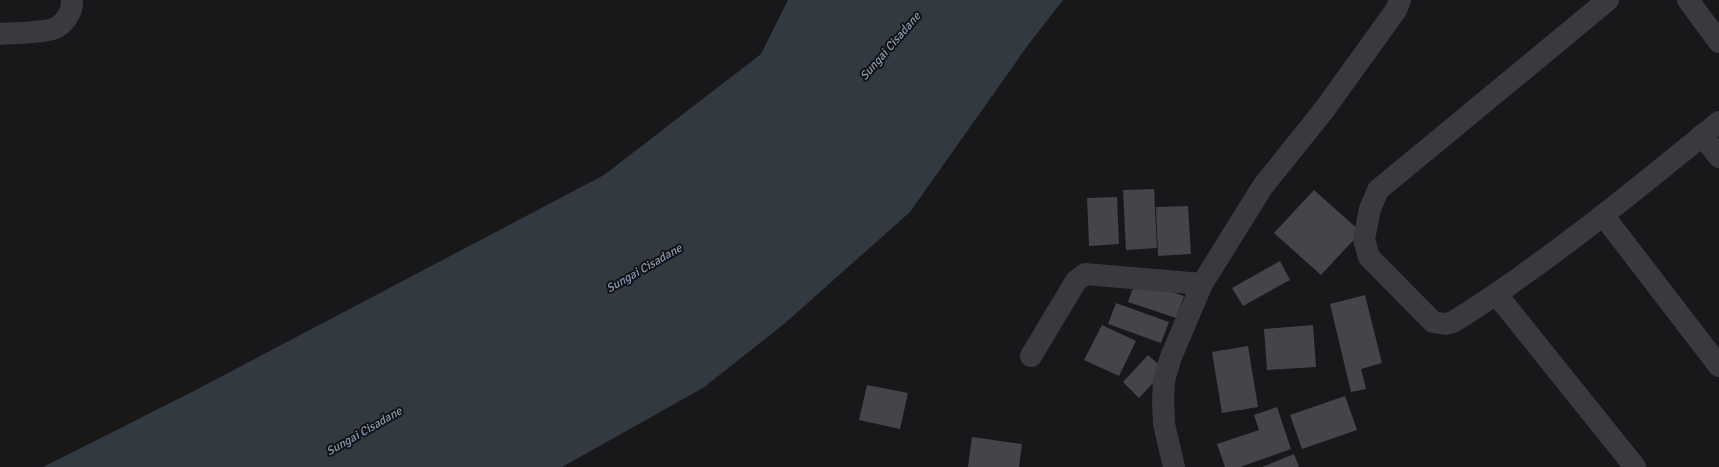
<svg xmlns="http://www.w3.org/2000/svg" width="1719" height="467" font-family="Signika,sans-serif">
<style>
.water{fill:#323941}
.building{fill:#454549}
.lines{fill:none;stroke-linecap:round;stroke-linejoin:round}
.minor{stroke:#39393e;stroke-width:22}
.labels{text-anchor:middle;stroke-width:4;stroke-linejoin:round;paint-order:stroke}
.water-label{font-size:12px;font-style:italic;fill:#8697b0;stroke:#131315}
</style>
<rect width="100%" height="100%" fill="#18181a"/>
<path class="water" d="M788 0H1063L1028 45 910 212 784 324 703 388 562 467H43L190 393 604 175 761 54Z"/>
<g class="building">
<path d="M1154 189 1157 248 1126 250 1123 190Z"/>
<path d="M1314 190 1361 232 1321 275 1274 233Z"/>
<path d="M1117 197 1119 244 1089 246 1087 198Z"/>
<path d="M1188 206 1191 254 1158 256 1156 207Z"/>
<path d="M1280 261 1290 280 1243 306 1232 288Z"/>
<path d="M1136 280 1184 296 1176 318 1128 302Z"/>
<path d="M1365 295 1382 363 1361 369 1366 389 1351 392 1330 304Z"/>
<path d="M1116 303 1169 322 1161 343 1108 324Z"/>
<path d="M1102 325 1136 341 1119 376 1084 360Z"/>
<path d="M1313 325 1316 367 1267 370 1264 329Z"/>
<path d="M1248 346 1258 407 1222 413 1212 352Z"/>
<path d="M1148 355 1165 370 1139 398 1123 382Z"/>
<path d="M867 385 908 393 900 429 859 420Z"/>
<path d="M1345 396 1357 430 1302 449 1290 415Z"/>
<path d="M1277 407 1291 449 1240 467H1225L1217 444 1259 430 1254 415Z"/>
<path d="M972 437 1022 444 1019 467H968Z"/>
<path d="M1294 454 1299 467H1262Z"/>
</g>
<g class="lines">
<g class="minor">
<path d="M1608 0 1378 190 1370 209 1364 239 1369 257 1433 322 1446 324 1453 322C1547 263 1633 192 1719 122"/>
<path d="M1688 0 1719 42"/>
<path d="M0 34C14 33 40 33 53 29 64 25 73 12 72 0"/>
<path d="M1702 135 1719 157"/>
<path d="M1603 215 1719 366"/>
<path d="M1497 295 1635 467"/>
<path d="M1031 356 1076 281 1085 274 1202 284"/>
<path d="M1174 467 1164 424 1163 401 1164 380 1171 357 1202 284 1263 186 1324 110 1396 10 1400 0"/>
</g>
</g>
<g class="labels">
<g class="water-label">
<text transform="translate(890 46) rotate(-49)" y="4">Sungai Cisadane</text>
<text transform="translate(644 268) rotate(-30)" y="4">Sungai Cisadane</text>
<text transform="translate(364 431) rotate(-30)" y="4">Sungai Cisadane</text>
</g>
</g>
</svg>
